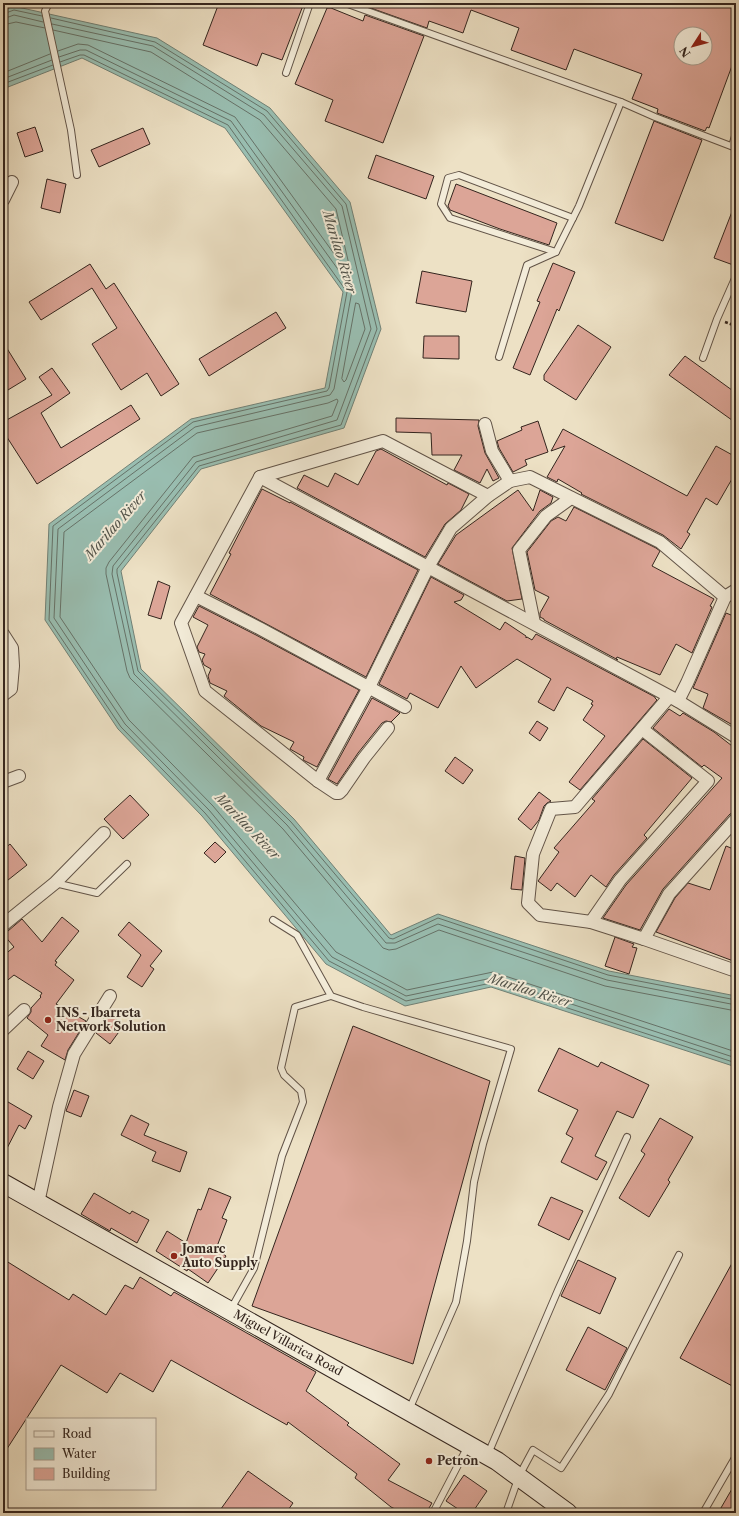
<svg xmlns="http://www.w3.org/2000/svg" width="739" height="1516" font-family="'Libre Caslon Text',serif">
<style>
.water{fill:#99beb1;stroke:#718176}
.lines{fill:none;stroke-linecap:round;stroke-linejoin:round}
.shore{stroke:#667268;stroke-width:1}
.building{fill:#dca597;stroke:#34251e;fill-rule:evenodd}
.lane-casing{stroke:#625448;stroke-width:8}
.street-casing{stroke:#625448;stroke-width:14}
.secondary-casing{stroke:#34251e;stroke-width:20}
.path{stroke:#34251e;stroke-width:2.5;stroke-dasharray:3 2;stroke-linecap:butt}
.lane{stroke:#f3ecd9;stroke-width:6}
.street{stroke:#f3ecd9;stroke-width:12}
.secondary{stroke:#f3ecd9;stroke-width:18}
.poi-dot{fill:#8f2418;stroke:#f3ecd9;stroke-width:1.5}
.labels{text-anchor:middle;stroke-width:4;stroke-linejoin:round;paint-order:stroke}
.poi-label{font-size:12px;font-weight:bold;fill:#34251e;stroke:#f3ecd9;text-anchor:start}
.street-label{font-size:12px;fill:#34251e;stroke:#f3ecd9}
.water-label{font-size:13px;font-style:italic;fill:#52534a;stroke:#f3ecd9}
</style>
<rect width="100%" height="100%" fill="#ede1c5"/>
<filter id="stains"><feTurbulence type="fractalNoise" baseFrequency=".005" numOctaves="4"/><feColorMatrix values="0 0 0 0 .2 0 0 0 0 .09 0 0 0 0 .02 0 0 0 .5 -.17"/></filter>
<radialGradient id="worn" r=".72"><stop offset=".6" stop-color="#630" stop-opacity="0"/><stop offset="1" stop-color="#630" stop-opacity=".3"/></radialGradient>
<path class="water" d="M13 6 157 38 270 108 350 202 381 329 344 428 201 469 121 571 141 669 294 819 391 935 438 914 609 971 736 996V1067L491 987 405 1006 326 964 202 816 118 729 45 620 49 524 191 419 325 388 343 292 225 128 82 58 3 89V11Z"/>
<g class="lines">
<g class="shore">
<path d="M3 14 14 10 42 16"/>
<path d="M51 18 155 42 267 111 346 204 377 329 341 425 199 466 117 569V573L138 671 291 822 389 938 393 939 438 918 608 975 736 1000"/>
<path d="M3 19 14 15 43 22"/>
<path d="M52 24 153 46 264 115 342 206 371 329 337 420 196 462 113 566 112 574 134 674 287 825 386 943H395L438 924 607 980 736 1005"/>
<path d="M3 25 16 22 45 28"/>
<path d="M53 30 151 52 260 120 336 209 351 273H348L235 117 88 45 78 44 58 51"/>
<path d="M59 57 80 50H86L231 121 350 286 352 291 334 389 330 395 195 427 58 529 54 618 125 724 209 810 332 957 406 996 492 978 736 1058"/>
<path d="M60 62 80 55H84L228 125 347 292 329 388 327 391 193 422 53 526 49 620 121 727 205 813 329 961 406 1001 491 983 736 1063"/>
<path d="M3 73 50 54"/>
<path d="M3 79 52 60"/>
<path d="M3 84 53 65"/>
<path d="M356 303 359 304 365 329 346 380 344 382 342 379Z"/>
<path d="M736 1011 605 986 439 930 396 949 389 950 383 948 283 829 130 678 127 671 106 574V568L109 562 193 457 332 416 338 401 337 399 328 403 197 433 64 532 60 617 129 720 213 806 336 952 407 990 493 972 736 1052"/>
</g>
</g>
<g class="building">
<path d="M219 3H304L282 60 262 53 257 66 203 45Z"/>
<path d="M370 3H736V55L709 128 707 127 705 131 657 113 658 109 632 99 642 74 574 49 566 70 511 50 519 28 471 10 463 33 429 21 427 28 368 7ZM681 34H705V58H681Z"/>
<path d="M327 8H331L363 21 365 15 424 36 383 143 325 121 333 100 295 84Z"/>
<path d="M654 121 702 140 663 241 615 223Z"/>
<path d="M35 127 43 151 25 157 17 133Z"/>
<path d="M143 128 150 144 99 167 91 150Z"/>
<path d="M376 155 434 176 426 199 368 178Z"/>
<path d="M47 179 66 184 60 213 41 208Z"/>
<path d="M456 184 557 223 549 245 500 229 450 210 448 206Z"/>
<path d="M735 204H736V266L714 258Z"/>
<path d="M553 263 575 272 559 311 557 309 530 375 513 368 540 302 537 301Z"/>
<path d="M90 264 106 289 114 283 179 384 161 396 147 373 121 390 92 344 117 328 92 288 41 320 29 302Z"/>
<path d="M422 271 472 281 466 312 416 303Z"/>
<path d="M276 312 286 328 209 376 199 359Z"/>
<path d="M578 325 611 347 576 400 544 380V375Z"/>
<path d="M424 336H459V359L423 358Z"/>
<path d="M3 342 26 379 3 393Z"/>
<path d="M685 356 736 393V423L669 375Z"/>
<path d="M52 368 70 393 41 413 61 448 131 405 140 419 37 484 3 431V422L52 395 39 377Z"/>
<path d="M396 418 479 420 478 426 485 453 499 478 493 481 487 469 480 483 454 470 462 455H432L431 433 396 432Z"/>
<path d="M538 421 548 452 525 460 527 465 513 472 499 448 497 441 522 430 521 427Z"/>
<path d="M563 429 687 496 716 446 736 457V472L717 505 706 498 687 532 690 534 681 549 663 535 581 494 582 493 558 479 557 482 547 477 565 446 551 451Z"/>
<path d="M381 449 447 485 448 483 469 494 461 510 445 524 425 557 297 488 304 475 328 487 335 473 358 485 376 451Z"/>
<path d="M262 489 290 503V502L418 570 366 677 210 594 231 554 229 553Z"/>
<path d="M518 490 533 511 540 490 553 497 551 503 540 511 512 548 522 599 507 601 438 564 456 535Z"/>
<path d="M574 507 656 548 660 551 652 566 714 599 710 606 712 607 692 653 676 644 660 675 617 657 616 659 618 660 544 620V619L540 617V613L549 597 535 590 527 552 551 521 558 517 566 521Z"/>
<path d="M431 577 464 595 461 600 454 602 500 630 505 622 526 636V638L527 637 532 640 536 634 655 697V698L657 700 580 790 569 782 605 736 583 720 593 705 591 704 593 701 567 687 554 711 538 702 551 679 517 659 476 688 461 666 438 708 410 693 407 699 379 684Z"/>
<path d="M158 581 170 586 161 619 148 615Z"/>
<path d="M199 606 256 635 359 690 317 767 303 760 304 757 290 749 294 742 261 726 224 696 227 691 210 683 208 676 211 669 204 665 202 660 205 654 199 652 197 647 208 625 193 617Z"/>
<path d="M726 613 736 617V727L703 708 708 694 693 688Z"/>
<path d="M372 698 400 713 391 722 386 721 382 723 358 753 337 784 328 779Z"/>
<path d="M669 709 680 716 683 713 714 732 736 749V812L730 814 663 889 640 930 603 918 626 885 722 778 704 765 702 767 653 728Z"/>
<path d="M537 721 548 728 540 741 529 733Z"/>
<path d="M643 739 692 778 644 835 647 838 614 875 606 887 591 875 575 897 557 883 551 891 538 881 559 852 554 848 595 801 592 799Z"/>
<path d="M455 757 473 770 463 784 445 771Z"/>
<path d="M539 792 551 801 547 803 544 806 539 820 531 830 518 819Z"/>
<path d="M130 795 149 815 123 839 104 819Z"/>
<path d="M215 842 226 852 215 863 204 853Z"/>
<path d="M10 844 27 865 3 884V850Z"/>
<path d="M726 846 736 850V962L656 932 675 898 688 883 710 890Z"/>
<path d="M515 856 525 858 522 890 511 889Z"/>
<path d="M62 917 79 931 55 961 57 962 55 965 74 980 56 1004 86 1021 68 1050 65 1060 41 1046 48 1035 27 1018 31 1012V1008L41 997 40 996 42 993 14 975 3 984V956L14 947 3 934V932L8 931 22 919 42 942Z"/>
<path d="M129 922 162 951 150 966 154 969 142 987 127 977 141 955 118 935Z"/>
<path d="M615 937 634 944 632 947 637 948 629 974 605 966Z"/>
<path d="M109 1013 124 1025 110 1044 96 1033Z"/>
<path d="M353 1026 490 1081 413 1364 252 1306Z"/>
<path d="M559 1048 598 1067 601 1062 649 1085 633 1118 617 1111 595 1156 607 1162 597 1180 561 1162 573 1138 566 1134 578 1110 538 1091Z"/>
<path d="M28 1051 44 1061 33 1079 17 1069Z"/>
<path d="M74 1090 89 1096 81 1117 66 1111Z"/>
<path d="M3 1099 32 1116 25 1129 19 1125 3 1156Z"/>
<path d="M131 1115 149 1124 144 1135 187 1152 180 1172 152 1161 156 1152 121 1135Z"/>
<path d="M660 1118 693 1137 668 1180 670 1182 649 1217 619 1198 645 1154 641 1151Z"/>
<path d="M209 1188 231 1197 222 1218 227 1220 216 1249 226 1256 208 1283 188 1269 187 1271 156 1251 167 1231 186 1243 198 1209 201 1210Z"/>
<path d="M94 1193 130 1214 132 1211 149 1220 137 1243 111 1228 110 1231 81 1214Z"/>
<path d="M551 1197 583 1211 569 1240 538 1225Z"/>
<path d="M736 1256V1388L680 1358Z"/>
<path d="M3 1259 69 1300 73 1294 106 1315 125 1285 133 1289 140 1277 171 1296 174 1292 316 1372 306 1391 349 1423 347 1425 400 1464 388 1480 432 1503 426 1513H403L391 1507 355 1478 357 1474 288 1422 287 1425 171 1360 153 1392 120 1373 107 1393 61 1365 3 1455Z"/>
<path d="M578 1260 616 1278 600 1314 561 1296Z"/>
<path d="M588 1327 627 1348 605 1390 566 1370Z"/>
<path d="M248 1471 293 1503 286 1513H218Z"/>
<path d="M464 1475 487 1491 472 1513H464L446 1501Z"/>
<path d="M736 1482V1513H718Z"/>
</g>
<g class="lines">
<g class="lane-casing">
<g id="lane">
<path d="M49 3 45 11 71 130 77 175"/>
<path d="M345 3 621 102 655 117 736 148"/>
<path d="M286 73 310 3"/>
<path d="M732 146 736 133"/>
<path d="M556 252 450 218 441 204 448 178 459 175 573 218"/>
<path d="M499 357 527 265 556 252 579 206 621 102"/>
<path d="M703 358 717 319 736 276"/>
<path d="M55 883 97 893 127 864"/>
<path d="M273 920 297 935 331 996 363 1007 511 1049 483 1144 474 1182 467 1241 456 1302 409 1410"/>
<path d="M231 1309 254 1268 282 1156 303 1102 301 1091 284 1075 281 1068 295 1007 331 996"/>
<path d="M488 1454 558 1290 627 1137"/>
<path d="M433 1513 468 1446"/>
<path d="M506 1513 519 1476 533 1450 561 1468 609 1394 679 1255"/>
<path d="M703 1513 736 1456"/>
</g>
</g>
<g class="street-casing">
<g id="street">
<path d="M3 200 12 182"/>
<path d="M485 424 492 451 510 481"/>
<path d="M260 477 678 701 736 737"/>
<path d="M196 596 259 628 405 707"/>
<path d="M534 623 519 550 546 516 571 498"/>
<path d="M3 634 12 648 13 666 11 689 3 695"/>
<path d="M669 697 575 807 551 809 533 854 528 903 540 915 591 922 644 939 736 971"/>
<path d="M678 701 687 683 725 597 736 590"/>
<path d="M388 728 364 758 342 790 339 793H336L318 781 205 691 181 623 260 477 383 441 488 496"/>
<path d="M318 781 369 687 428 567 451 528 488 496 510 481 530 477 660 542 725 597"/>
<path d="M3 782 19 776"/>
<path d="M591 922 620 880 708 781 642 729"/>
<path d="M3 925 55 883 104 833"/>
<path d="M644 939 669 894 736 819"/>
<path d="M3 1030 24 1010"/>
<path d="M38 1203 59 1107 74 1054 110 996"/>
</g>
</g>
<g class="secondary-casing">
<path id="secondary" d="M3 1183 497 1461 568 1513"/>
</g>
<path class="path" d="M725 322 736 326"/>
<use href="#lane" class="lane"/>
<use href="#street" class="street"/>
<use href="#secondary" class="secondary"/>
</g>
<g class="poi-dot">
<circle cx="48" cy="1020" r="4"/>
<circle cx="174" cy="1256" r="4"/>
<circle cx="429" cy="1461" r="4"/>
</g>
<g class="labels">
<g class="poi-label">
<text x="56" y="1017">INS - Ibarreta<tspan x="56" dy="14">Network Solution</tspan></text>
<text x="182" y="1253">Jomarc<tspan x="182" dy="14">Auto Supply</tspan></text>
<text x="437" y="1465">Petron</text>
</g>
<g class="street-label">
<text transform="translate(288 1343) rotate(29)" y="4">Miguel Villarica Road</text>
</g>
<g class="water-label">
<text transform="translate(340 252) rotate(73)" y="5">Marilao River</text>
<text transform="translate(115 525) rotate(-49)" y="5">Marilao River</text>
<text transform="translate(248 826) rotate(46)" y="5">Marilao River</text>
<text transform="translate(530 990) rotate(17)" y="5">Marilao River</text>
</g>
</g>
<rect width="739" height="1516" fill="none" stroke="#ede1c5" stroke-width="16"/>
<rect x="4" y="4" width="731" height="1508" fill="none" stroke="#34251e" stroke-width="2"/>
<rect x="8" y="8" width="723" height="1500" fill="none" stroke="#34251e"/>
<rect x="26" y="1418" width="130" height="72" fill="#f3ecd9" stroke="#a79c8e"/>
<rect x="34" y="1431" width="20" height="6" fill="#f3ecd9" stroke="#a79c8e"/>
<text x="62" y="1438" font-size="12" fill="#34251e">Road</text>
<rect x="34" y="1448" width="20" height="12" fill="#99beb1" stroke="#a79c8e"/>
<text x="62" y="1458" font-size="12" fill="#34251e">Water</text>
<rect x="34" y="1468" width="20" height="12" fill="#dca597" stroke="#a79c8e"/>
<text x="62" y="1478" font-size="12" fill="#34251e">Building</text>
<g transform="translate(693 46) rotate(234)"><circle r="19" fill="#f3ecd9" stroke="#a79c8e"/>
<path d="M0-3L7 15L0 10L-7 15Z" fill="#8f2418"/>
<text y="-6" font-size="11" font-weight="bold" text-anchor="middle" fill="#34251e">N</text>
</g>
<rect width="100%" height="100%" filter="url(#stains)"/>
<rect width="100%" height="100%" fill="url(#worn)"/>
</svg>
